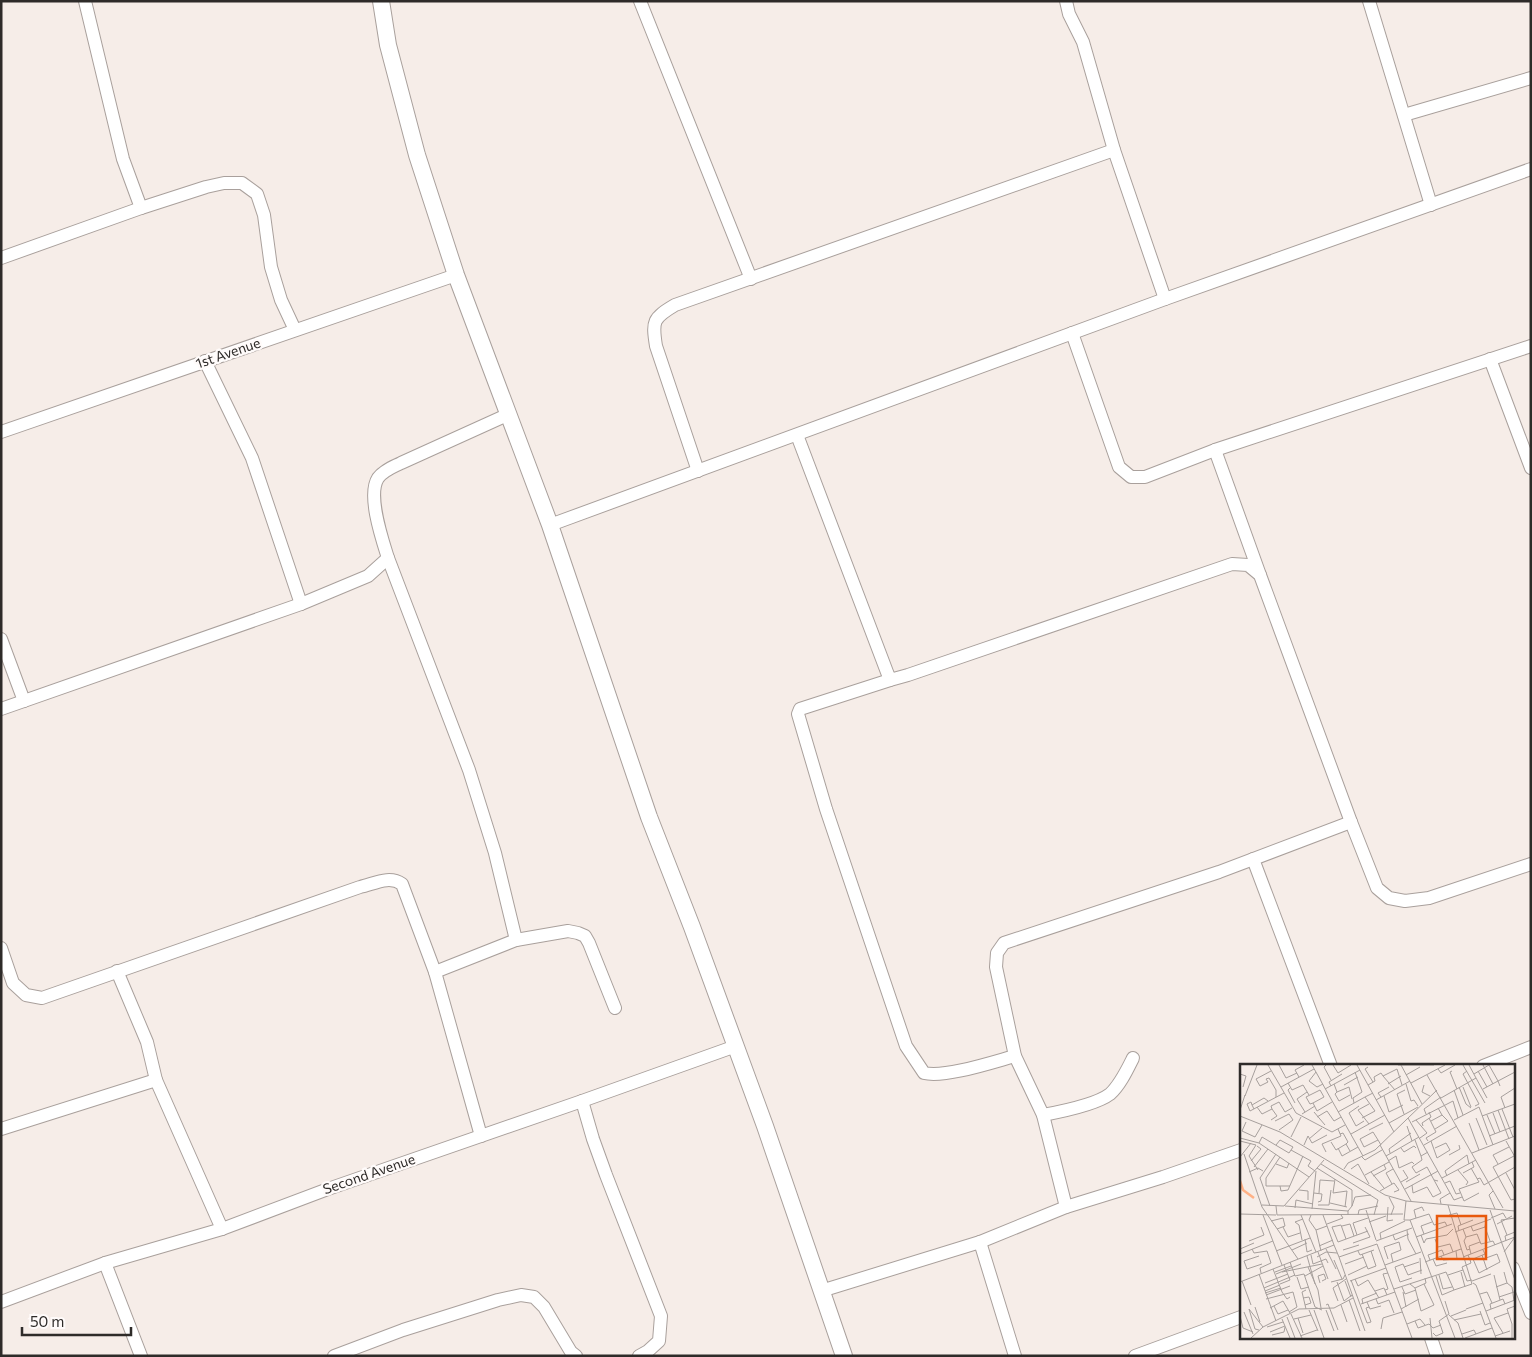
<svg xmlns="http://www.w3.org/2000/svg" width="1532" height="1357" font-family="Commissioner,sans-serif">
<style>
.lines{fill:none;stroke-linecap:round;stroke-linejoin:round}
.minor-casing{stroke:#a9a09c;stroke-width:14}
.tertiary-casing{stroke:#a9a09c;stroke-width:18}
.minor{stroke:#fff;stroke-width:12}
.tertiary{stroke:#fff;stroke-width:16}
.labels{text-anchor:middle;stroke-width:4.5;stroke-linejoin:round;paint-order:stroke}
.street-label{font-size:14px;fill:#2e2b29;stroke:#fffbfa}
.inset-river{fill:none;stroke:#ffb186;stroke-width:2.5}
.inset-road{fill:none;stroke:#a69f9c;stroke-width:1}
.view{fill:#e8590c;fill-opacity:0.15;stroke:#e8590c;stroke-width:2.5}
.inset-edge{fill:none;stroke:#2e2b29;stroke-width:2.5}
</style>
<rect width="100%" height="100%" fill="#f6ede8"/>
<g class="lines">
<g class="minor-casing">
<g id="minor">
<path d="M85 1 123 159 141 208"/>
<path d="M640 1 751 279"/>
<path d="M1066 1 1069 14 1083 42 1114 150 1165 299"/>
<path d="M1369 1 1431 205"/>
<path d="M1404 115 1531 78"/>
<path d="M1 258 141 208 206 187 224 183H242L257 194 264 215 271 267 281 300 295 330"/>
<path d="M1072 333 1119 467 1131 477H1145L1215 450 1531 346"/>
<path d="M1490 359 1531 468"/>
<path d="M205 361 252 458 301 604"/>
<path d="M1 432 456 275"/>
<path d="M797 435 890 680 908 675 1232 564 1248 565 1260 575 1351 822 1377 888 1389 898 1405 901 1429 898 1531 864"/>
<path d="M1215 450 1260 575"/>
<path d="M698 471 656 346C652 321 653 318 675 305L1114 150"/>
<path d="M550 525 1165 299 1531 169"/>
<path d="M388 558 469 770 495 853 516 940"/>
<path d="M1 639 24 701"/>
<path d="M890 680 800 709 798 714 826 809 906 1046 924 1073C945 1078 993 1062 1015 1056"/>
<path d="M1 709 301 604 368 576 388 558C382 539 367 495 378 478 384 470 393 467 401 463L507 415"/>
<path d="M1253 859 1331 1066"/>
<path d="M1 948 13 983 26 995 42 998 360 887C374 884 389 875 402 884L435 972 481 1136"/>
<path d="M117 971 147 1042 156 1080"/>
<path d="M435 972 516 940 568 931 578 933 585 936 589 943 615 1008"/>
<path d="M1483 1066 1531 1047"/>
<path d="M582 1101 593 1139 606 1175 661 1316 659 1341 648 1351 639 1356"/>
<path d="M1043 1115C1059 1112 1097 1104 1110 1094 1120 1085 1127 1070 1133 1058"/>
<path d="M1 1129 156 1080 222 1229"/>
<path d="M1066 1207 1043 1115 1015 1056 996 967 997 953 1004 943 1219 872 1351 822"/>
<path d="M980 1242 1015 1356"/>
<path d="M105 1263 141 1356"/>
<path d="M1513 1268 1531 1313"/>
<path d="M821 1291 980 1242 1066 1207 1163 1177 1241 1150"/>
<path d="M1 1302 105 1263 222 1229 328 1189 582 1101 736 1046"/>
<path d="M1431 1338 1437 1356"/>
<path d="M334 1356 403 1330 498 1300 521 1295 534 1297 544 1307 571 1352 576 1356"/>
<path d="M1135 1356 1241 1317"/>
</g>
</g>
<g class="tertiary-casing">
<path id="tertiary" d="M381 1 388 45 417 155 456 275 550 525 649 817 692 927 765 1126 844 1356"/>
</g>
<use href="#minor" class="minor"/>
<use href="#tertiary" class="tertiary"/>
</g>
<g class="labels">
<g class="street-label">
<text transform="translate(228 353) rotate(-19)" y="5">1st Avenue</text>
<text transform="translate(369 1174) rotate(-19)" y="5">Second Avenue</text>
</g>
</g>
<g transform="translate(1240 1064)">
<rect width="275" height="275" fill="#f6ede8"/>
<path class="inset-river" d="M0 117 3 126 14 134"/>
<path class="inset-road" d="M28 1 56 49 92 68 105 61M39 1 46 14 57 9M72 1 123 92M86 1 84 3 91 16M93 1 98 9 111 1M117 1 154 68M158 1H194M161 1 182 40M223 1 245 39M243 1 253 20M249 1 258 17 275 8M128 3 125 5 133 18M198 5 201 9 215 1M212 7 210 8 217 25M227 7 223 10 239 40 235 42M238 7 247 23M76 8 69 17 77 23 83 20M0 10 6 12 3 23M234 10 249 1M166 11 180 3M187 11 263 144M59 13 55 6 64 1M236 14 247 34M26 15 28 18 20 22 16 15 31 7M26 15 29 14 36 26V33M48 19 52 26 63 21 69 31M171 19 205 1M94 20 97 28 109 23 112 35M148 20 161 12M166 20 171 37 174 36 178 42M104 21 118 13M128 21 135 17 134 13 141 9 143 12M184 21 182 28 190 32M91 22 89 18 102 10M41 23 74 5M219 23 226 40 231 44M223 23 231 43M50 24 48 26 55 39M85 25 120 6M243 25 258 17 260 22M80 26 66 33 70 40 73 39 77 47 92 38M155 26 143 12 157 5 162 21M214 26 223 51M97 28 95 30 99 37 110 31M5 32 17 1M144 32 149 48 163 41M141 33 138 29 149 23M201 34 236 14 229 1M136 36 170 17M73 39 84 33 80 26M114 39 113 34 122 28 115 8M129 40 118 46 129 60M12 41 11 38 7 40 10 47 44 29M119 42 109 49 116 62 124 57M17 43 22 50 32 45 37 52 31 56M265 44 261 33 275 24M14 45 12 41 24 34 28 37M32 45 31 42 39 38 45 48 52 44M262 45 273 73M0 46 5 31M258 46 269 75M65 48 57 35 67 28M74 48 85 61M98 48 125 33M253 49 260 68M62 50 75 42M164 50 157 30 165 26M186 50 184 45 201 33M247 51 255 70M0 52 40 68 145 131 166 137 275 147M242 52 275 40M77 53 87 47 94 57 101 53M122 54 135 47 125 33 133 29M168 54 214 136 222 133M236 54 247 81M176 56 187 69 180 74M214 56 239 43 253 81M35 57 49 50 53 56 39 66M191 57 202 51 198 44M6 58 2 67 15 73 22 61M172 58 213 37 218 54M149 59 178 43M229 59 239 86M167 62 172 77M183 62 182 59 191 53 189 48M195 65 208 57 202 51M129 66 143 59M100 70 103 69 108 78 106 80M111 70 145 51M249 72 275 62M51 73 61 53M0 74 19 79 69 113M69 75 82 64M138 76 124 83 120 75 133 68 138 76 141 81M175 76 181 92 188 88M0 77 16 81 9 92 18 106M188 77 186 74 196 68 189 54M191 77 197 94 210 86 206 79 195 84M266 77 275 93M91 78 96 86 106 80 110 87M19 79 22 73 49 89 53 83 40 76 36 81M64 81 68 72 72 79 87 71M140 81 171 137M184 81 217 62M98 84 102 92 118 83M161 84 164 88 174 82 176 84M51 86 71 97 68 102 75 107M86 88 82 80 101 72 98 65M150 89 149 85 171 69M232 89 275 72M4 90 22 143 58 195M209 91 220 85 219 81M146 92 179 73M181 92 182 96 172 103 176 109 187 103 194 116M274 92 253 103 271 136 275 135M0 93 11 79M122 93 125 96 142 86M11 97 21 85 17 82M148 97 156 92 159 104 172 98 174 100M36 100 47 104 49 99M81 100 138 136 134 151M258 100 253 91 269 83M14 103 28 85M77 104 112 126V142L108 147M104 105 108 99 135 86 197 26M111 105 118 100 129 120M218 106 228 118 226 121M9 108 18 104 23 107M131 108 144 124M223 109 234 103 232 98M266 109 275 126M125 111 149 98M133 112 146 105 144 101M207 112 205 107 227 91 229 100M202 114 236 96M95 115 93 129 107 127M237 115 240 114 244 121 275 103M161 118 168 114 163 106M166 118 180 110M205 119 210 117 216 130 220 129M152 120 146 109 153 105M172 121 173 129 187 123 193 133 201 129 194 116 198 117M26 122V114L40 93M26 122H50M40 122 41 127 48 126 63 92M165 125 198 107M59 126 68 127V136M140 127 154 119 159 126 154 128M253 127 249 131 255 145M74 129 82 130 81 137 78 138M79 129 80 116 94 117M149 133 154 143 151 151M166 137 164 156H170L215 274M224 137 219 125 239 118 231 104M224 137 239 129M90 139 107 143M201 140 200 135 210 129M22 141 44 142 84 96M78 141H89L91 126M30 142 20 114 36 90M36 142 37 151 163 150M45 142 108 147V151M112 142 115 133 131 131M105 143 107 127M148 143 147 157 153 156M55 144 56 136 73 140M72 145 76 107M126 146 136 176M250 146 275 216M0 150 36 151M23 151 42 201M61 151 76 188M71 151 69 156 76 166M83 151 94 181M118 151 119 146 138 142M209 151 217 149 221 161M176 154 174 146 182 143 184 147M251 154 263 149 266 154M170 156 189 150 194 161 205 158 207 162M31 157 43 154 45 162 37 165M246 157 245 163 250 177M129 158 146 152M87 160 103 154 101 151M257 160 272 152M102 162 110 160 114 172M231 162 233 167 245 163M43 163 48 173 60 169M223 165 226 173 237 170 241 180 253 177 255 181M167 166 168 175 176 190M219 167 218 162 233 156M215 168 251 155M184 170 181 162 192 158M117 171 113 159 128 154M153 171 155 176 169 170M181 171 184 179 186 175 207 171 213 165M267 171 261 156 275 154M176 173 212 160M226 173 224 177 227 186 230 185M65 175 67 188 72 186M106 175 101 161 92 163 98 178 128 167M141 175 140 169 165 157M195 175 198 183 210 180 213 188M62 176 59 161 55 158 63 155M9 177 24 171 21 163M136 177 172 164M266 177 265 172 275 168M113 179 130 173 125 163M79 182 93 176M0 185 14 179M12 185 14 189 27 187 31 199 20 204 21 209M86 185 96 205M52 186 67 179M103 186 119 181M36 187 70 174M81 187 76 166 87 162M118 187 120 191 134 186M78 188 88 215M264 188 275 173M0 190 33 177M122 190 128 205 136 202 131 187M231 190 229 182 240 178M71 191 73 200 86 195 88 199M228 191 230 196 233 195 245 190 243 186M242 191 247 206M19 192 4 197 7 205 22 200M67 192 75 220M201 192 203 196 217 195 216 187M77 193 86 188 97 189M99 193 125 267M223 193 275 173M180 194 181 210M148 195 144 183 159 178 161 186 151 190 153 198M193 195 196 202 207 199M233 195 239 209 260 198 257 190 246 194 245 190M94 196 102 215M190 196 188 191 191 190 202 186 204 191M230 196 231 199 222 203 227 217 232 216M50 198 55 212 64 210 75 243 82 246M185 198 221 185M105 200 124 193M145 201 181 188M68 203 78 226 81 244M164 203 179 198M33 205 42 228 47 235 50 233M35 208 51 202M42 208 82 200M221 208 225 223M19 210 36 257M36 210 61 200M108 211 127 202M199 211 203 225 212 223M208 211 223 206M254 211 260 236M65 212 83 202M196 212 202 231 214 226M57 213 61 225 69 223M172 214 160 218 155 203 163 200 168 211 182 206M115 215 118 222 128 216 139 234M111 216 127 259 131 258 126 244 129 243M2 217 11 241M105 217 111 233M110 217 146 204M232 217 251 210M0 218 94 181 99 193 137 180 172 274M91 218 103 215 105 211M97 218 104 237 112 231M25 219 48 210M80 219 78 212 84 210 86 215 82 217M233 219 236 221 256 274M267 219 272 223 274 237M40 220 50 216 44 201M170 220 175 224 186 219 185 214M162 223 165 230 176 226M256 223 267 219 264 208M24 224 55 211M175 224 181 247 194 241 184 220M154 225 206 208 214 226 232 220 208 141M145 226 148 225 143 210 148 209M25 227 40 221M135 227 144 224 147 231M163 228 166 243M25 229 41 224M240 230 247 228 252 239M26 231 50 222M259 233 274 228M63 234 69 233 71 239 65 241M26 235 53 228 57 243 49 248M136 235 138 240 149 236 154 249M109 236 120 267M98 237 93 224 106 215M127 238 130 245 141 242M121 240 155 228M123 240 122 235 137 229M86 241 88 240 98 266M101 241 107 258M34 242 38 250 48 246M15 243 20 258M30 244 43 237 50 249M66 245 62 228 66 226M161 245 179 235M226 245 243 239M251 245 250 240 263 235 265 240M69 246 78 267M74 246 84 274M86 246 94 267M240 247 245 261 250 259M246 247 275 236M4 248 13 270M51 250 62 274M209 251 218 259 223 274M0 252 3 264 13 268M211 252 226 246M47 253 55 274M58 254 63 269M190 254 192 274M42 255 50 274M54 255 71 251M214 256 241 250M175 257 178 264 189 260 193 264 201 261M167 260 180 255 185 261M27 263 43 258M141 265 143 254 162 248M19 266 15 265 9 245 23 263M30 268 45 262M193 269 196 272 203 269 199 257 209 250 205 237M263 269 254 254 268 249M222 270 234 266 236 270M32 271 44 268 45 263M60 272 77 266M255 272 270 267M11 274 23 263 59 245 94 244 113 234M225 274 252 264M272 274V260L267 245 275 242"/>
<path class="view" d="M197 152H246V195H197Z"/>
<rect width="275" height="275" class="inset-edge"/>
</g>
<rect width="1532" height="1357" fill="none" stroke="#2e2b29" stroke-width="5"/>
<path d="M22 1327v8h109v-8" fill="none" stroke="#2e2b29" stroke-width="2.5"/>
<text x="30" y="1327" font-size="15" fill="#2e2b29" stroke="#fffbfa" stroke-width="4" paint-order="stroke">50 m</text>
</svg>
